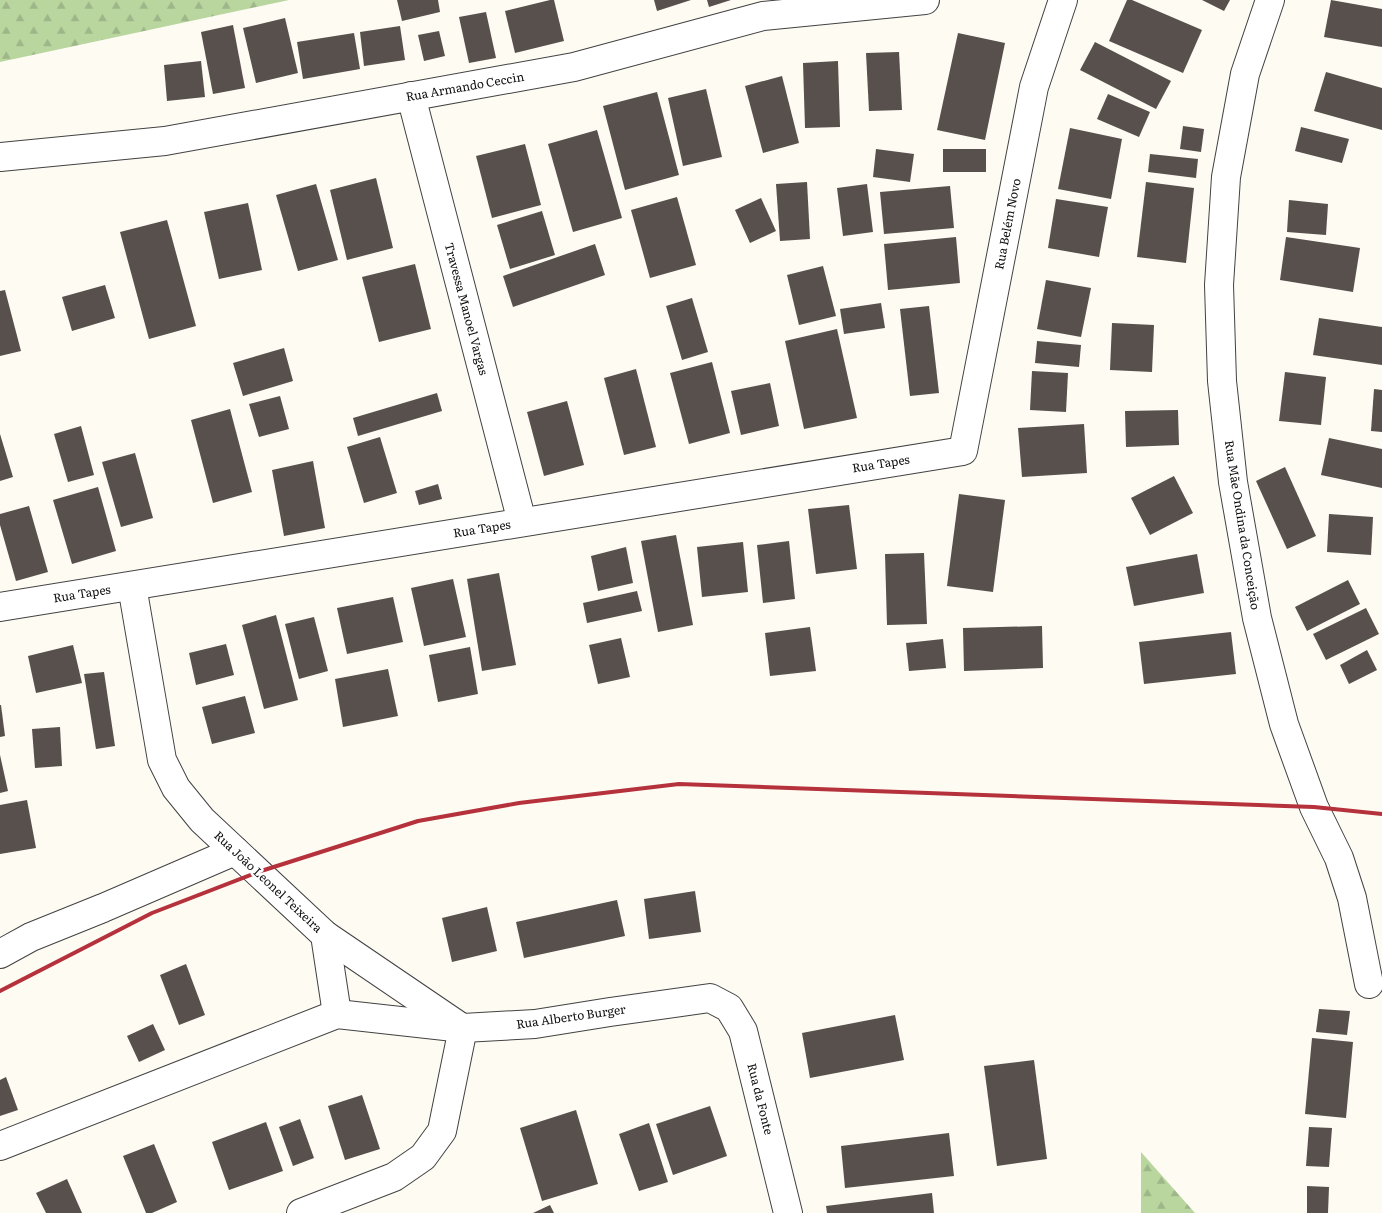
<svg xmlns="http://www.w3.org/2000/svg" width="1382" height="1213" font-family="Literata,serif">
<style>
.forest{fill:url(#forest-firs)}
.building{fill:#57504c}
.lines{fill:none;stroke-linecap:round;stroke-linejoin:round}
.minor-casing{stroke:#424242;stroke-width:30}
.minor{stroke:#fff;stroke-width:28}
.rail{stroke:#b5313b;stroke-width:4}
.labels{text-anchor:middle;stroke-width:5;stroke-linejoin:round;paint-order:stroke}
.street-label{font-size:12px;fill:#0f0f0f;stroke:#fff}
</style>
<defs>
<pattern id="forest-firs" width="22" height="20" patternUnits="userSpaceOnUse" patternTransform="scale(1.25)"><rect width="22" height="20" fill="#b9d69f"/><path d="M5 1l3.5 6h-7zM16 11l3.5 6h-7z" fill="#9eb688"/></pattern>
</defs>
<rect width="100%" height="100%" fill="#fefbf3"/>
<g class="forest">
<path d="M0 0H289L0 62Z"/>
<path d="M1141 1152 1195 1213H1141Z"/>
</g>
<g class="building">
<path d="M397 0H438L440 12 402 21Z"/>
<path d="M550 0H554L564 41 515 53 505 11Z"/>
<path d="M654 0H691L657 11Z"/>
<path d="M707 0H731L709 7Z"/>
<path d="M1127 0H1132L1202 30 1183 73 1109 41Z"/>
<path d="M1202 0H1230L1224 11Z"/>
<path d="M1331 0 1382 9V47L1324 37Z"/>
<path d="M486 12 496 58 469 63 459 17Z"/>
<path d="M285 18 298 73 256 83 243 28Z"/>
<path d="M233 25 245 88 213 94 201 32Z"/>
<path d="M400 26 405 60 364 66 360 32Z"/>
<path d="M439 31 445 56 424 61 418 35Z"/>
<path d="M354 33 360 69 303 79 297 42Z"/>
<path d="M958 33 1005 43 985 140 937 130Z"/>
<path d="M1095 42 1171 81 1156 109 1080 70Z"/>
<path d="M899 52 902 110 869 111 866 53Z"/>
<path d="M201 61 205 97 167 101 164 65Z"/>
<path d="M838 61 840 127 805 128 803 63Z"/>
<path d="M1326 72 1382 88V130L1314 111Z"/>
<path d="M782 76 799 143 763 153 745 86Z"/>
<path d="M706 89 722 157 683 166 668 98Z"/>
<path d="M657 92 679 175 625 190 603 106Z"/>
<path d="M1108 94 1150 112 1139 137 1097 119Z"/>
<path d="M1183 126 1204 129 1201 152 1180 149Z"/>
<path d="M1301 127 1349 139 1342 163 1295 151Z"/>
<path d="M1070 128 1122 139 1111 199 1058 189Z"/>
<path d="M597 130 622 218 573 232 548 144Z"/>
<path d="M525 144 541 205 492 218 476 156Z"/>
<path d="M876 149 914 154 910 182 873 177Z"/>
<rect x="943" y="149" width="43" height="23"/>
<path d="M1150 154 1198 159 1196 178 1148 172Z"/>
<path d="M376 178 393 248 347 260 330 190Z"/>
<path d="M807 182 810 239 780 241 776 184Z"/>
<path d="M1146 182 1194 188 1186 263 1137 257Z"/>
<path d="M316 184 338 260 298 271 276 195Z"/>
<path d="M867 184 873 232 843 236 837 188Z"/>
<path d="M950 186 954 228 884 234 880 192Z"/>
<path d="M677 197 696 265 650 278 631 210Z"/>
<path d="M761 198 776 231 750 243 735 210Z"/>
<path d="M1056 199 1108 207 1099 257 1048 248Z"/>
<path d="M1289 200 1328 204 1326 235 1287 232Z"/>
<path d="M248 203 262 270 219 279 204 212Z"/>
<path d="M542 211 555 255 510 269 497 225Z"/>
<path d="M167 220 196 326 149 339 120 232Z"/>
<path d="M956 237 960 283 888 290 884 244Z"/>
<path d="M1286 237 1360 248 1353 292 1280 280Z"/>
<path d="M595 244 605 275 513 307 503 276Z"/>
<path d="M415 264 431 329 379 342 362 277Z"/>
<path d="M823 266 836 316 799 325 787 275Z"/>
<path d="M1046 280 1091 288 1081 337 1037 329Z"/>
<path d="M105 285 115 318 72 331 62 297Z"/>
<path d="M5 290 21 351 0 356V291Z"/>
<path d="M692 298 708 352 682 360 666 306Z"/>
<path d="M881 303 885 328 844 334 840 309Z"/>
<path d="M929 306 939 393 910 396 900 309Z"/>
<path d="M1319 318 1382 327V365L1313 355Z"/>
<path d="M1112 323 1154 325 1152 372 1110 370Z"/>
<path d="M837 329 857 418 804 429 785 341Z"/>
<path d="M1037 341 1081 345 1079 367 1035 363Z"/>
<path d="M284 348 293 381 243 396 233 363Z"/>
<path d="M712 362 730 433 689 444 670 373Z"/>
<path d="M636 369 656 447 624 455 604 378Z"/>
<path d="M1032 371 1068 373 1066 412 1030 410Z"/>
<path d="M1285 372 1326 377 1321 425 1279 421Z"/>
<path d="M770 383 779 426 741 435 731 391Z"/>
<path d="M1374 389 1382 390V432L1371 431Z"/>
<path d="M437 393 442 411 358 436 353 418Z"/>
<path d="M280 396 289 429 259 437 249 404Z"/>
<path d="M567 401 584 465 544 476 527 412Z"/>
<path d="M230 409 252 492 213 503 191 420Z"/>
<path d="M1178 410 1179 445 1126 447 1125 411Z"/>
<path d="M1084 424 1087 473 1022 477 1018 428Z"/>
<path d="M81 426 94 475 68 482 54 434Z"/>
<path d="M0 434 13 477 0 481Z"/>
<path d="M380 437 397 493 364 503 347 447Z"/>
<path d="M1329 438 1382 449V488L1321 475Z"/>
<path d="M135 453 153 518 121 527 102 462Z"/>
<path d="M313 461 325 528 284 536 272 470Z"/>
<path d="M1285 467 1316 536 1287 549 1256 481Z"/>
<path d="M1174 476 1193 513 1150 535 1131 498Z"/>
<path d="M438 484 442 499 419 505 415 491Z"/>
<path d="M98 487 116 551 72 564 53 500Z"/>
<path d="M959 494 1005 500 993 592 947 586Z"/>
<path d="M849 505 857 569 816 574 808 509Z"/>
<path d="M29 506 48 572 16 581 0 525V514Z"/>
<path d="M1329 514 1373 517 1371 555 1327 552Z"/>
<path d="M676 535 693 625 658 632 641 541Z"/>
<path d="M789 541 795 599 763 603 757 545Z"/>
<path d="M743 542 748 592 702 597 697 547Z"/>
<path d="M626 547 633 583 598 591 591 556Z"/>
<path d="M924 553 927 624 887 625 885 554Z"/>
<path d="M1197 554 1204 593 1134 606 1126 567Z"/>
<path d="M499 573 516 665 482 671 467 579Z"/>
<path d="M453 579 466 637 424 646 411 588Z"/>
<path d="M1348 580 1360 604 1307 631 1295 607Z"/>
<path d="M637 591 642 611 587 623 583 603Z"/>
<path d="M393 597 403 642 347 654 337 608Z"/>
<path d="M1366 608 1379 634 1326 660 1313 634Z"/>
<path d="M276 615 298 700 264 709 242 625Z"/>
<path d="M314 617 328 671 299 679 285 624Z"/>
<path d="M1042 626 1043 668 964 671 963 628Z"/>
<path d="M810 627 816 671 770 676 765 633Z"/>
<path d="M1231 632 1236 674 1144 684 1139 642Z"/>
<path d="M621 638 630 677 598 684 589 645Z"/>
<path d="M943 639 946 668 909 671 906 643Z"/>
<path d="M226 644 234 675 196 685 189 653Z"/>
<path d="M73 645 82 683 36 693 28 656Z"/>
<path d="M470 647 478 694 438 702 429 655Z"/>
<path d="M1367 650 1377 670 1349 684 1340 665Z"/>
<path d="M388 669 398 716 343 727 335 679Z"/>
<path d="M104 672 115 746 96 749 84 674Z"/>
<path d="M245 696 255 733 212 744 202 707Z"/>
<path d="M0 705H1L5 736 0 737Z"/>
<path d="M60 727 62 766 35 768 32 729Z"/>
<path d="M0 755 8 791 0 793Z"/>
<path d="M27 800 36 848 0 854V805Z"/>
<path d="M695 891 701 932 649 939 644 899Z"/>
<path d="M617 900 625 936 524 958 516 922Z"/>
<path d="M487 907 497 951 452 962 442 918Z"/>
<path d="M186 964 205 1015 179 1025 160 975Z"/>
<path d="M1319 1009 1350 1011 1347 1035 1316 1032Z"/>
<path d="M895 1015 904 1060 810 1078 802 1033Z"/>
<path d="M153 1024 165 1050 139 1062 127 1036Z"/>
<path d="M1312 1038 1353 1042 1346 1118 1305 1114Z"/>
<path d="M1034 1060 1047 1159 997 1166 984 1066Z"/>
<path d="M6 1077 18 1110 0 1116V1080Z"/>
<path d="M362 1095 380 1149 345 1160 328 1106Z"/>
<path d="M710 1106 727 1156 673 1175 656 1124Z"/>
<path d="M576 1110 598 1184 542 1201 520 1128Z"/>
<path d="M300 1119 314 1158 293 1166 279 1127Z"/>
<path d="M266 1122 283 1171 229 1190 212 1142Z"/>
<path d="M649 1123 668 1182 639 1191 619 1134Z"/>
<path d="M1309 1127 1332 1128 1329 1167 1306 1166Z"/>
<path d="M949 1133 954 1176 845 1188 841 1146Z"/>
<path d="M154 1144 177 1202 152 1213H146L123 1156Z"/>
<path d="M67 1179 82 1213H46L36 1193Z"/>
<path d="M1307 1186 1329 1187 1328 1213H1307Z"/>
<path d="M932 1193 934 1213H827L826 1206Z"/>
<path d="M550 1205 554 1213H533Z"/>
</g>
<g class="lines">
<g class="minor-casing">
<g id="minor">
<path d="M1270 0 1245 74 1226 177 1219 285 1222 381 1233 482 1257 618 1284 724 1314 807 1339 858 1352 898 1369 984"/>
<path d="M411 96 522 522"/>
<path d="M0 157 165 141 574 67 763 16 925 0"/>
<path d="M132 586 162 760 176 788 202 820 325 935 337 1014"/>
<path d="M0 607 963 451 1034 87 1063 0"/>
<path d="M325 935 459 1026"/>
<path d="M0 954 31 937 103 908 235 851"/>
<path d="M0 1146 337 1014 463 1028 535 1024 610 1012 710 998 729 1008 743 1031 788 1213"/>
<path d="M301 1213 394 1177 423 1157 442 1131 463 1028"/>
</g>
</g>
<use href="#minor" class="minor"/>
<path class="rail" d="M0 991 152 913 258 872 418 821 519 803 679 784 1314 807 1382 814"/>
</g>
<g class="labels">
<g class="street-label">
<text transform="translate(465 87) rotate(-10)" y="4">Rua Armando Ceccin</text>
<text transform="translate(1008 224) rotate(-79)" y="4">Rua Belém Novo</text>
<text transform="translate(466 309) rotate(75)" y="4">Travessa Manoel Vargas</text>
<text transform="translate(881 464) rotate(-9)" y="4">Rua Tapes</text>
<text transform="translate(1242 525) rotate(81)" y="4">Rua Mãe Ondina da Conceição</text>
<text transform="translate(482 529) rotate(-9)" y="4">Rua Tapes</text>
<text transform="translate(82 594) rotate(-9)" y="4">Rua Tapes</text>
<text transform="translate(268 882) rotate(43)" y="4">Rua João Leonel Teixeira</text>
<text transform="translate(571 1017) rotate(-8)" y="4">Rua Alberto Burger</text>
<text transform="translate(760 1099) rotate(76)" y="4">Rua da Fonte</text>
</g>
</g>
</svg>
